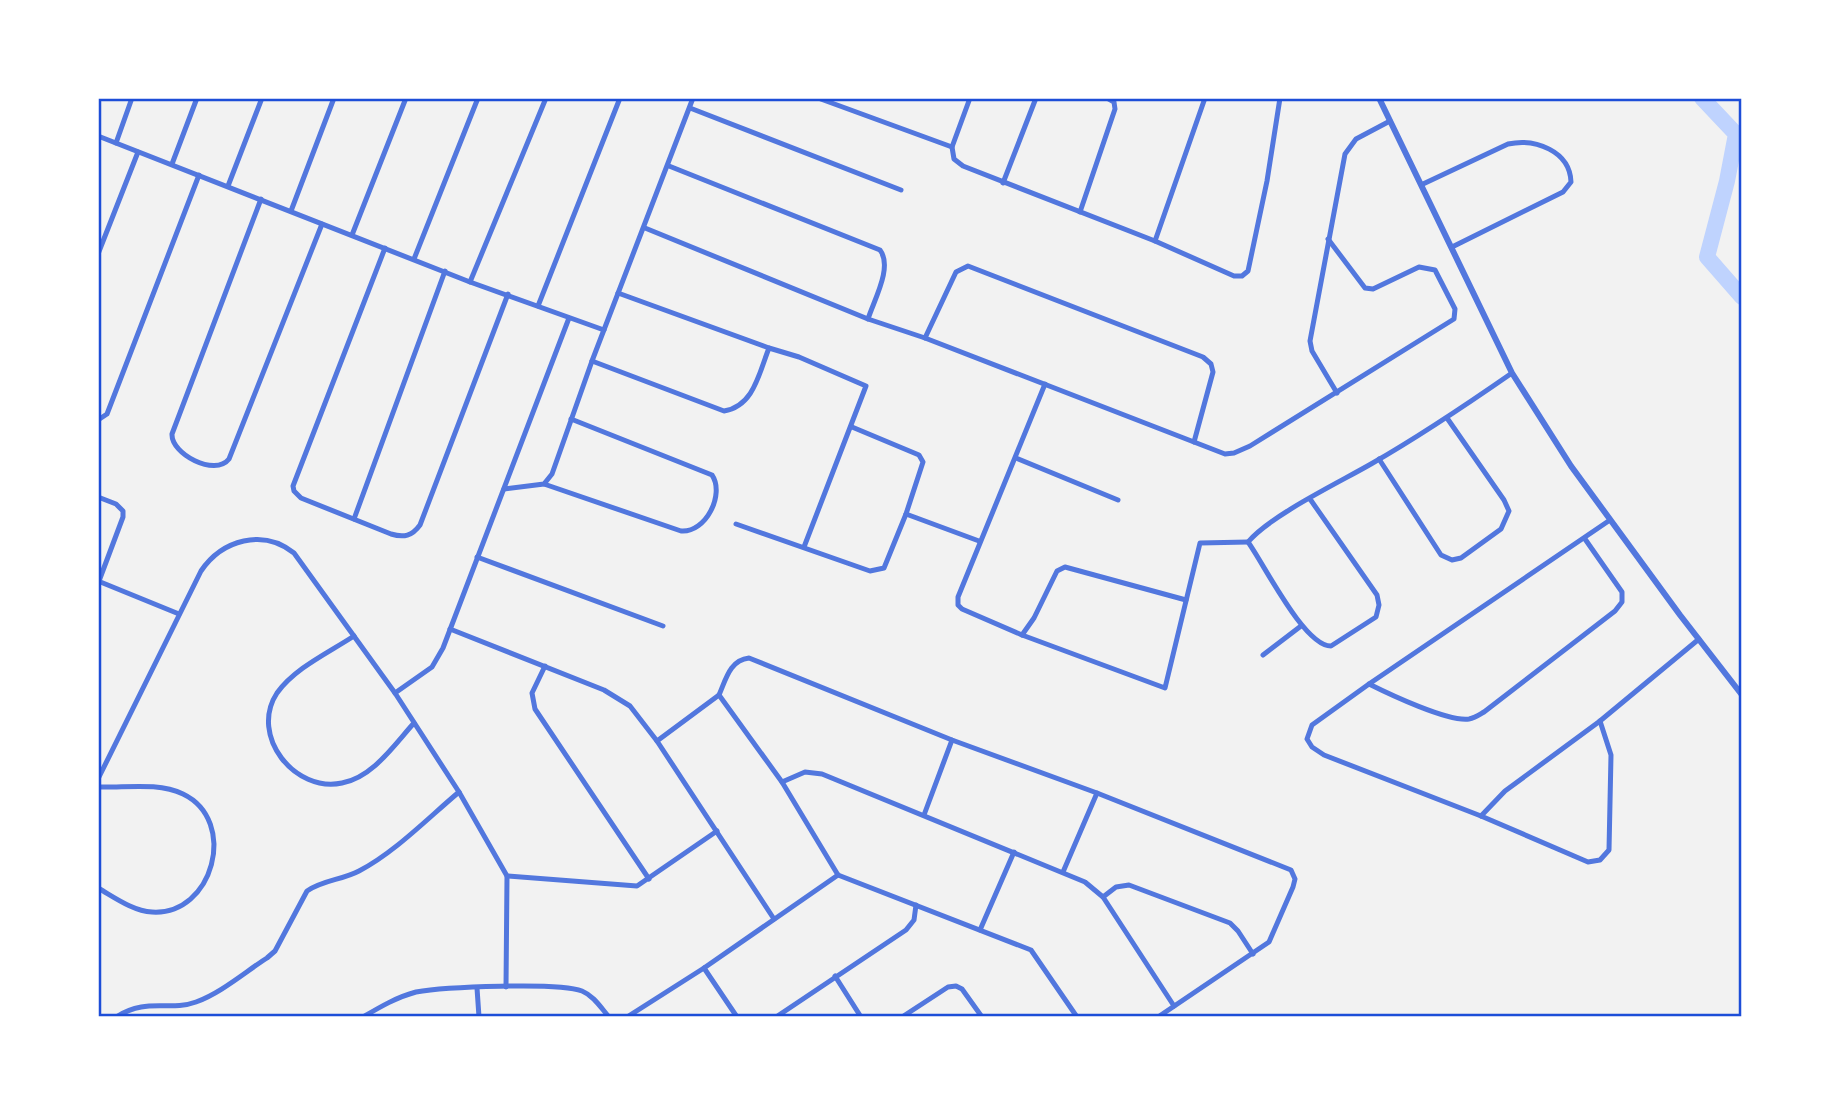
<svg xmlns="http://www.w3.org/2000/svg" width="1840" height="1115" font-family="'DejaVu Sans',sans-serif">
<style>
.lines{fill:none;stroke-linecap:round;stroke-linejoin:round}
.river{stroke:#bfd3fe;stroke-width:16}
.minor{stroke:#5277de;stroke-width:5}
.tertiary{stroke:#5277de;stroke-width:6}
.neatline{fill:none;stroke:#1d4ed8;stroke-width:2.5}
</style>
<rect width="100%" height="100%" fill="#f2f2f2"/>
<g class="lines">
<path class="river" d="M1702 98 1736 134 1727 181 1707 257 1742 297"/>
<g class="minor">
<path d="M818 98 952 147"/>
<path d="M970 98 952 147 954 159 963 166 1155 241 1234 276H1242L1248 271 1267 181 1280 98"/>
<path d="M690 108 901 190"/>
<path d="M98 136 470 282 604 330"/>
<path d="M116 143 132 98"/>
<path d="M172 164 197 98"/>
<path d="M669 166 880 250C893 267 874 300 868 319"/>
<path d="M1003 183 1036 98"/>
<path d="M1423 184 1508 144C1535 138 1570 151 1571 182L1563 192 1452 247"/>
<path d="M228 186 262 98"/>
<path d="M261 199 172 434C171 454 215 477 229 459L322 224"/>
<path d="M291 211 334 98"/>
<path d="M1080 212 1115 109 1114 102 1107 98"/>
<path d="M645 228 868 319 925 338 1225 454 1234 453 1250 446 1454 319 1455 309 1435 270 1419 267 1373 289 1365 288 1328 239"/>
<path d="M352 235 406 98"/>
<path d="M1155 241 1205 98"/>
<path d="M385 248 293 486 294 491 301 498 391 534C404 538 412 536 420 525L508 294"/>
<path d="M98 254 138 152"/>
<path d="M414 259 478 98"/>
<path d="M470 282 546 98"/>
<path d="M538 306 620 98"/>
<path d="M925 338 956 272 968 266 1203 357 1211 364 1213 372 1194 442"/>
<path d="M769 348 799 357 866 386 804 547"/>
<path d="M592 361 724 411C754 406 759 373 769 348L618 293"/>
<path d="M1045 384 958 597V605L962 609 1022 635 1165 688 1200 543 1248 542"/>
<path d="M1337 393 1312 351 1310 341 1345 154 1356 139 1390 121"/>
<path d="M98 420 107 414 199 175"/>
<path d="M1016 458 1118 500"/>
<path d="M1379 459 1441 555 1452 560 1461 558 1501 529 1509 511 1504 500 1447 418"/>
<path d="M544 484 681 531C706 533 725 494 712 475L571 419"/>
<path d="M504 489 544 484 552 474 592 361 693 98"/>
<path d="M98 497 116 504 123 511V517L99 581"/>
<path d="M1310 499 1377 595 1379 605 1376 617 1331 646C1304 646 1264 564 1248 542 1271 515 1338 483 1371 464 1420 436 1466 405 1512 373"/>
<path d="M906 514 979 541"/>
<path d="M354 519 445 271"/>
<path d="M736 524 870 571 884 568 906 514 923 462 919 455 852 427"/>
<path d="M477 557 663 626"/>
<path d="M98 581 179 614"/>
<path d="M450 629 604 690 630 706 657 741 774 919"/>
<path d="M1022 635 1034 618 1057 571 1065 567 1186 600"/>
<path d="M354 636C328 653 295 668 277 693 249 736 295 793 342 783 373 777 394 745 414 723"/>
<path d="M1263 655 1301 626"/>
<path d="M545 666 532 693 535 709 649 879"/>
<path d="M1369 684C1389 694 1448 722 1469 719 1475 718 1479 715 1484 712L1615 611 1622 602V592L1585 539"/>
<path d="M395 693 432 667 443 648 569 318"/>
<path d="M1600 721 1611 755 1609 850 1600 860 1588 862 1481 816 1324 755 1312 747 1307 739 1312 725 1369 684 1610 520"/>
<path d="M657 741 719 695"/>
<path d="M98 779 201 571C222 540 263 528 294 553L395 693 459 792 507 876 506 987"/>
<path d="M782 782 805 772 822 774 1085 882 1103 897 1174 1006"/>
<path d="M98 787C125 788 158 782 183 794 239 821 213 916 152 912 133 911 114 897 98 888"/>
<path d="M924 815 952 740"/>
<path d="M1481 816 1505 791 1600 721 1699 639"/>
<path d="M1063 872 1097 793"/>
<path d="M507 876 637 886 717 831"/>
<path d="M1103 897 1116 887 1129 885 1230 923 1238 931 1253 954"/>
<path d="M980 930 1014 852"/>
<path d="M704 968 737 1017"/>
<path d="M835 976 861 1017"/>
<path d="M477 988 479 1017"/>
<path d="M116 1017C147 997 169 1012 196 1002 221 993 245 972 267 958L275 951 307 891C323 880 342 880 359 871 394 853 428 818 459 792"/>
<path d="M363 1017C380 1007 397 997 416 992 443 987 559 982 582 991 594 996 601 1008 609 1017"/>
<path d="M627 1017 704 968 838 875"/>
<path d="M776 1017 906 930 914 920 916 905"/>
<path d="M902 1017 948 987 956 986 962 989 982 1017"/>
<path d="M1077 1017 1031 950 838 875 782 782 719 695C726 679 730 660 749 658L952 740 1097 793 1291 870 1295 879 1293 887 1269 942 1158 1017"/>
</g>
<path class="tertiary" d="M1379 98 1512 373 1571 466 1680 615 1742 695"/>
</g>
<rect width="1840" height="1115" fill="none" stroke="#ffffff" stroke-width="200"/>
<rect x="100" y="100" width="1640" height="915" class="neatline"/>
</svg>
